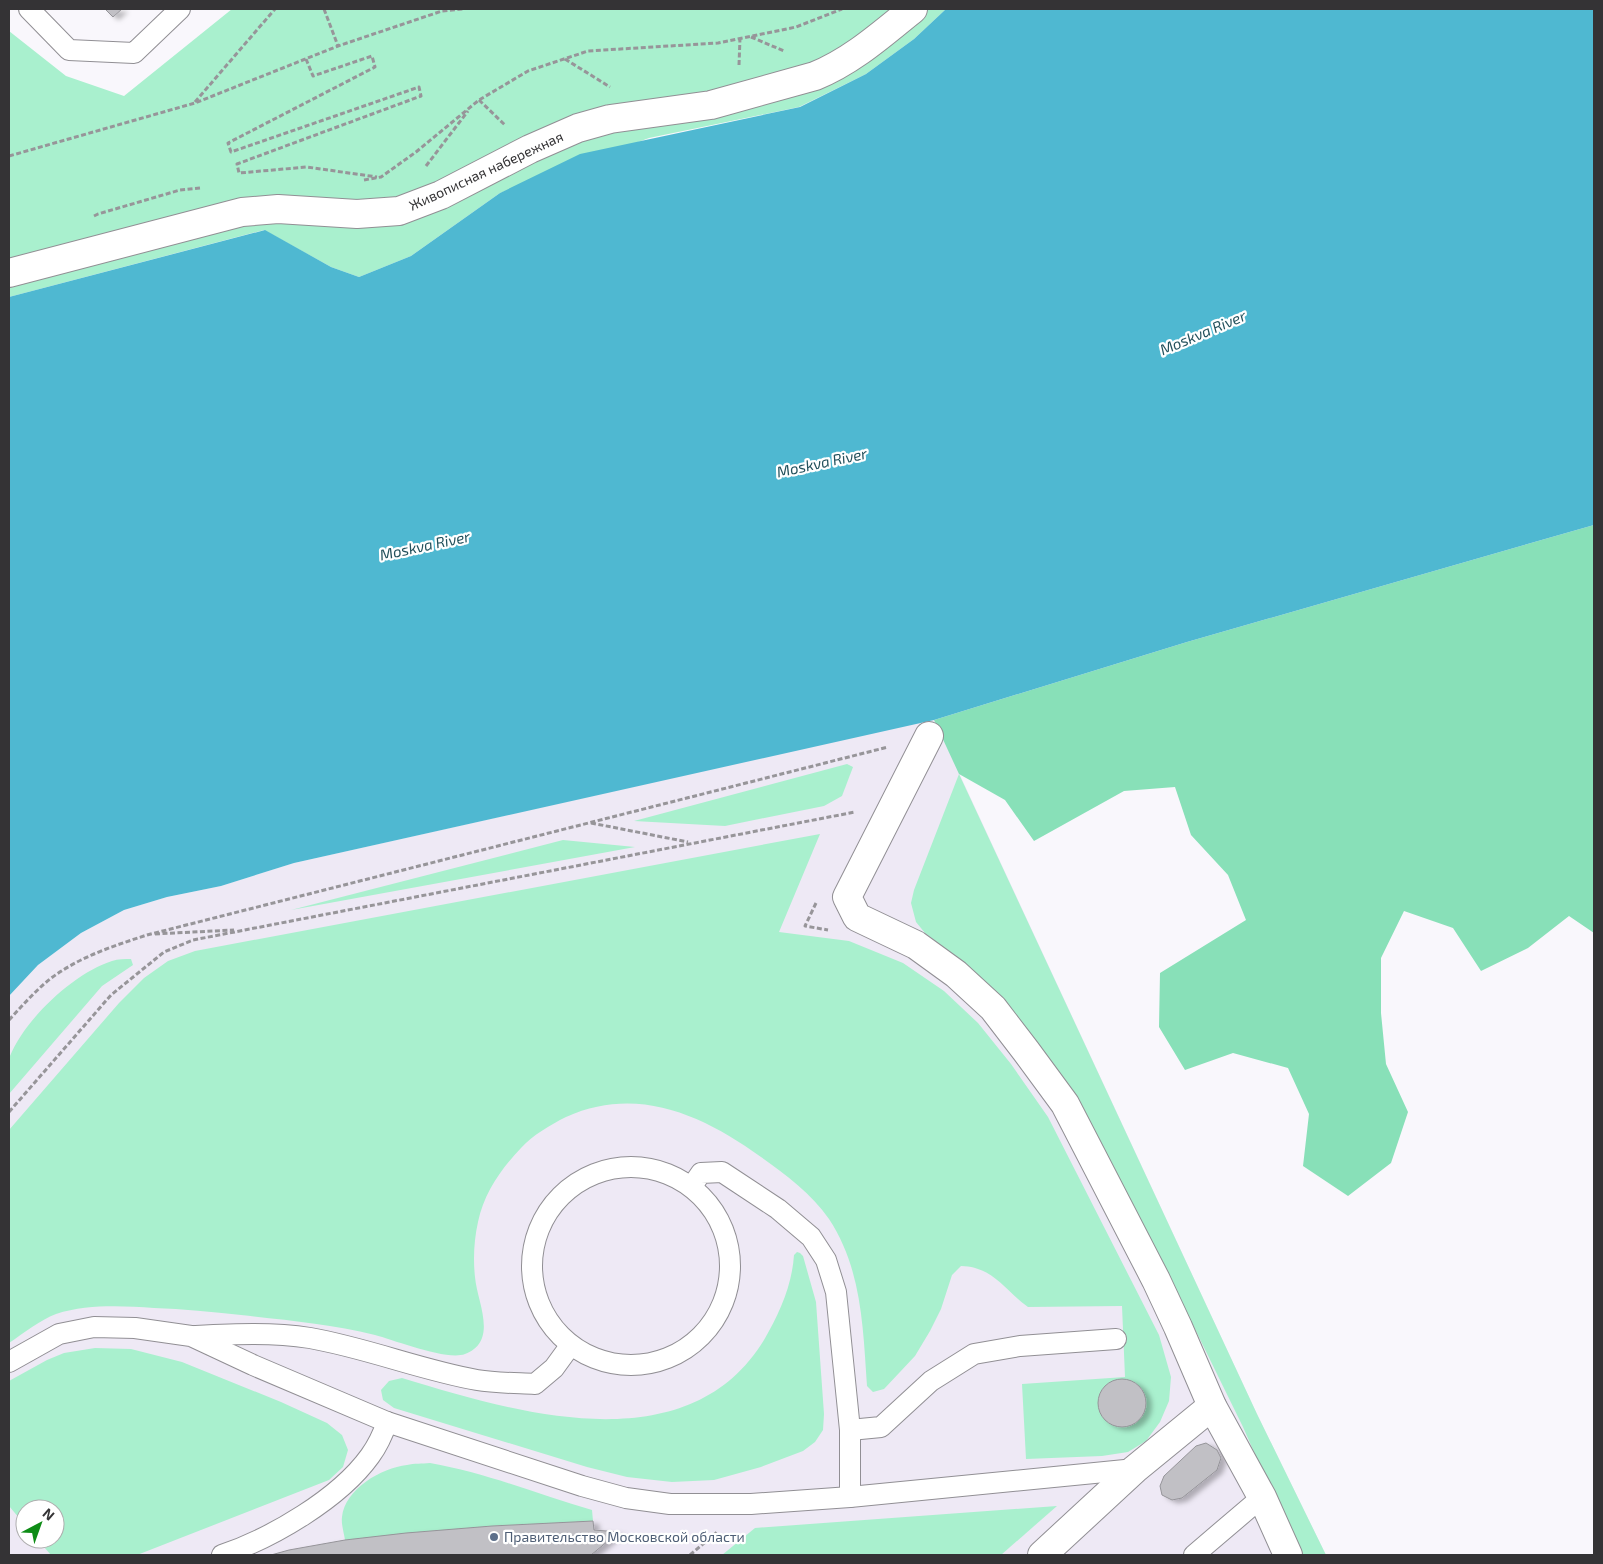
<svg xmlns="http://www.w3.org/2000/svg" width="1603" height="1564" font-family="'Exo 2',sans-serif">
<style>
.built{fill:#eee9f5;fill-rule:evenodd}
.green{fill:#a9f0ce}
.forest{fill:#88e0b8}
.water{fill:#4fb8d1}
.building{fill:#c1c0c5;stroke:#959499;filter:url(#shadow)}
.lines{fill:none;stroke-linecap:round;stroke-linejoin:round}
.lane-casing{stroke:#918f94;stroke-width:22}
.street-casing{stroke:#918f94;stroke-width:30}
.path{stroke:#979599;stroke-width:3;stroke-dasharray:5 2.5;stroke-linecap:butt}
.lane{stroke:#fff;stroke-width:20}
.street{stroke:#fff;stroke-width:28}
.service-dot{fill:#5c6f8a;stroke:#fff;stroke-width:2}
.labels{text-anchor:middle;stroke-width:4.5;stroke-linejoin:round;paint-order:stroke}
.street-label{font-size:14px;fill:#343335;stroke:#fff}
.service-label{font-size:14px;fill:#4e5e75;stroke:#fff;text-anchor:start}
.water-label{font-size:15px;font-style:italic;fill:#24525d;stroke:#fff}
</style>
<defs>
<filter id="shadow"><feDropShadow dx="5.5" dy="3" stdDeviation="2.5" flood-color="#0004"/></filter>
</defs>
<rect width="100%" height="100%" fill="#f9f7fc"/>
<path class="built" d="M934 719 1257 1414 1326 1555H9V996L38 965 81 933 124 910 167 897 221 886 294 863ZM25 1509H55V1539H25Z"/>
<g class="green">
<path d="M232 9H946L914 39 866 74 799 107 649 138 500 193 411 256 359 277 331 267 264 230 9 297V31L66 76 124 96Z"/>
<path d="M847 764 853 767 842 796 824 806 725 826 634 821Z"/>
<path d="M959 774 1257 1414 1326 1555H1299L1243 1427 1167 1272 1117 1174 1074 1096 964 963 925 933 916 922 911 903 914 890Z"/>
<path d="M820 834 779 932 849 941 903 963 944 991 978 1023 1011 1064 1048 1117 1159 1335 1171 1377 1169 1401 1160 1422 1146 1441 1128 1452 1102 1456 1026 1459 1022 1384 1125 1377 1122 1306 1028 1307C1004 1290 994 1267 961 1266L952 1275 941 1309 930 1331 915 1356 884 1389 873 1392 867 1386C863 1328 862 1269 829 1219 812 1194 785 1174 761 1157 702 1115 638 1085 566 1117 550 1125 533 1135 521 1148 501 1169 484 1193 478 1222 474 1240 473 1259 475 1277 477 1302 499 1341 465 1354 447 1361 394 1340 375 1335 331 1324 285 1320 241 1315 212 1312 183 1309 154 1308 122 1306 88 1304 56 1314 40 1320 24 1333 9 1343V1130L119 1003 144 978 168 961 195 951Z"/>
<path d="M563 840 635 847 291 910Z"/>
<path d="M131 959 133 965 102 986 9 1094C9 1084 6 1064 10 1056 25 1019 74 973 112 961 118 959 125 959 131 959Z"/>
<path d="M797 1252 800 1253 803 1256 816 1302 824 1414 823 1430 815 1442 803 1451 761 1467 714 1480 672 1482 627 1477 587 1467 394 1408 383 1400 381 1390 389 1381 402 1378C514 1412 687 1466 764 1340 779 1314 792 1286 794 1255Z"/>
<path d="M95 1348 131 1349 182 1362 281 1402 327 1423 342 1435 348 1450 343 1467 329 1480 137 1555H51L37 1539H55V1509H25V1525L9 1506V1381L47 1360 64 1353Z"/>
<path d="M430 1463C487 1473 537 1494 592 1510L593 1521 492 1526 345 1540C344 1533 341 1524 342 1517 345 1489 381 1468 407 1465 414 1463 422 1464 430 1463Z"/>
<path d="M1057 1506 1001 1555H722L755 1528Z"/>
</g>
<path class="forest" d="M1594 525V933L1569 916 1528 948 1481 971 1453 928 1404 911 1381 958V1013L1386 1064 1408 1112 1391 1163 1348 1196 1303 1166 1309 1114 1288 1068 1233 1053 1185 1070 1159 1027 1160 973 1246 920 1228 875 1191 835 1175 787 1124 791 1034 841 1005 800 959 774 934 720 1187 642Z"/>
<path class="water" d="M946 9H1594V525L1187 642 934 720 294 863 221 886 167 897 124 910 81 933 38 965 9 996V297L265 230 331 267 359 277 411 256 500 193 580 154 800 107 866 74 914 39Z"/>
<g class="building">
<path d="M105 9H122L113 17Z"/>
<circle cx="1122" cy="1403" r="24"/>
<path d="M1206 1443 1217 1450 1221 1458 1217 1470 1182 1498 1172 1500 1162 1495 1160 1486 1164 1476 1196 1446Z"/>
<path d="M593 1521 594 1530 619 1532 591 1555H271L289 1550 345 1540 406 1533 492 1526Z"/>
</g>
<g class="lines">
<g class="lane-casing">
<g id="lane">
<path d="M29 9 69 50 134 53 180 9"/>
<circle cx="631" cy="1266" r="99"/>
<path d="M692 1186 701 1173 722 1172 778 1209 811 1237 826 1260 836 1292 850 1430V1497"/>
<path d="M195 1336C234 1334 272 1332 310 1338 367 1348 421 1370 477 1380 496 1383 516 1383 535 1384L554 1368 570 1346"/>
<path d="M9 1362 59 1334 94 1327 135 1328 191 1336 253 1365 387 1422 582 1486 626 1498 670 1504H751L850 1497 1135 1469"/>
<path d="M850 1430 881 1427 931 1381 974 1354 1020 1346 1116 1339"/>
<path d="M222 1555C272 1538 339 1499 370 1456 378 1445 383 1434 387 1422"/>
<path d="M1194 1555 1262 1497"/>
</g>
</g>
<g class="street-casing">
<g id="street">
<path d="M9 273 242 212 278 209 357 214 399 211 441 195 530 149 578 128 610 119 711 105 815 76C852 61 882 34 913 9"/>
<path d="M929 736 847 897 857 917 916 945 956 974 993 1008 1026 1051 1065 1104 1156 1280 1178 1327 1212 1406 1262 1497 1288 1555"/>
<path d="M1042 1555 1135 1469 1212 1406"/>
</g>
</g>
<g class="path">
<path d="M324 9 338 46"/>
<path d="M751 37 784 51"/>
<path d="M306 59 313 76 372 56 375 67 228 143 231 152 419 87 421 96 237 164 239 173 307 167 377 177"/>
<path d="M565 59 610 87"/>
<path d="M739 65 740 38"/>
<path d="M479 100 506 126"/>
<path d="M195 102 275 9"/>
<path d="M9 156 195 103 338 46 442 11 463 9"/>
<path d="M426 166 468 111"/>
<path d="M364 180 381 177 416 152 479 100 528 71 588 51 718 43 796 27 842 9"/>
<path d="M94 216 98 214 180 190 201 188"/>
<path d="M591 823 688 842"/>
<path d="M816 903 805 926 828 930"/>
<path d="M155 934 234 930"/>
<path d="M9 1020C22 1006 35 991 50 979 79 957 113 946 147 935L888 747"/>
<path d="M9 1112 111 995 164 952 193 940 855 812"/>
<path d="M690 1555 717 1532"/>
</g>
<use href="#lane" class="lane"/>
<use href="#street" class="street"/>
</g>
<circle class="service-dot" cx="494" cy="1537" r="5"/>
<g class="labels">
<g class="street-label">
<text transform="translate(486 171) rotate(-25)" y="5">Живописная набережная</text>
</g>
<g class="service-label">
<text x="504" y="1542">Правительство Московской области</text>
</g>
<g class="water-label">
<text transform="translate(1203 333) rotate(-23)" y="5">Moskva River</text>
<text transform="translate(822 463) rotate(-12)" y="5">Moskva River</text>
<text transform="translate(425 546) rotate(-12)" y="5">Moskva River</text>
</g>
</g>
<rect width="1603" height="1564" fill="none" stroke="#343335" stroke-width="20"/>
<g transform="translate(40 1524) rotate(41)"><circle r="24" fill="#ffffff" stroke="#aeadae"/>
<path d="M0-4L9 19L0 12L-9 19Z" fill="#0e8c16"/>
<text y="-8" font-size="14" font-weight="bold" text-anchor="middle" fill="#343335">N</text>
</g>
</svg>
